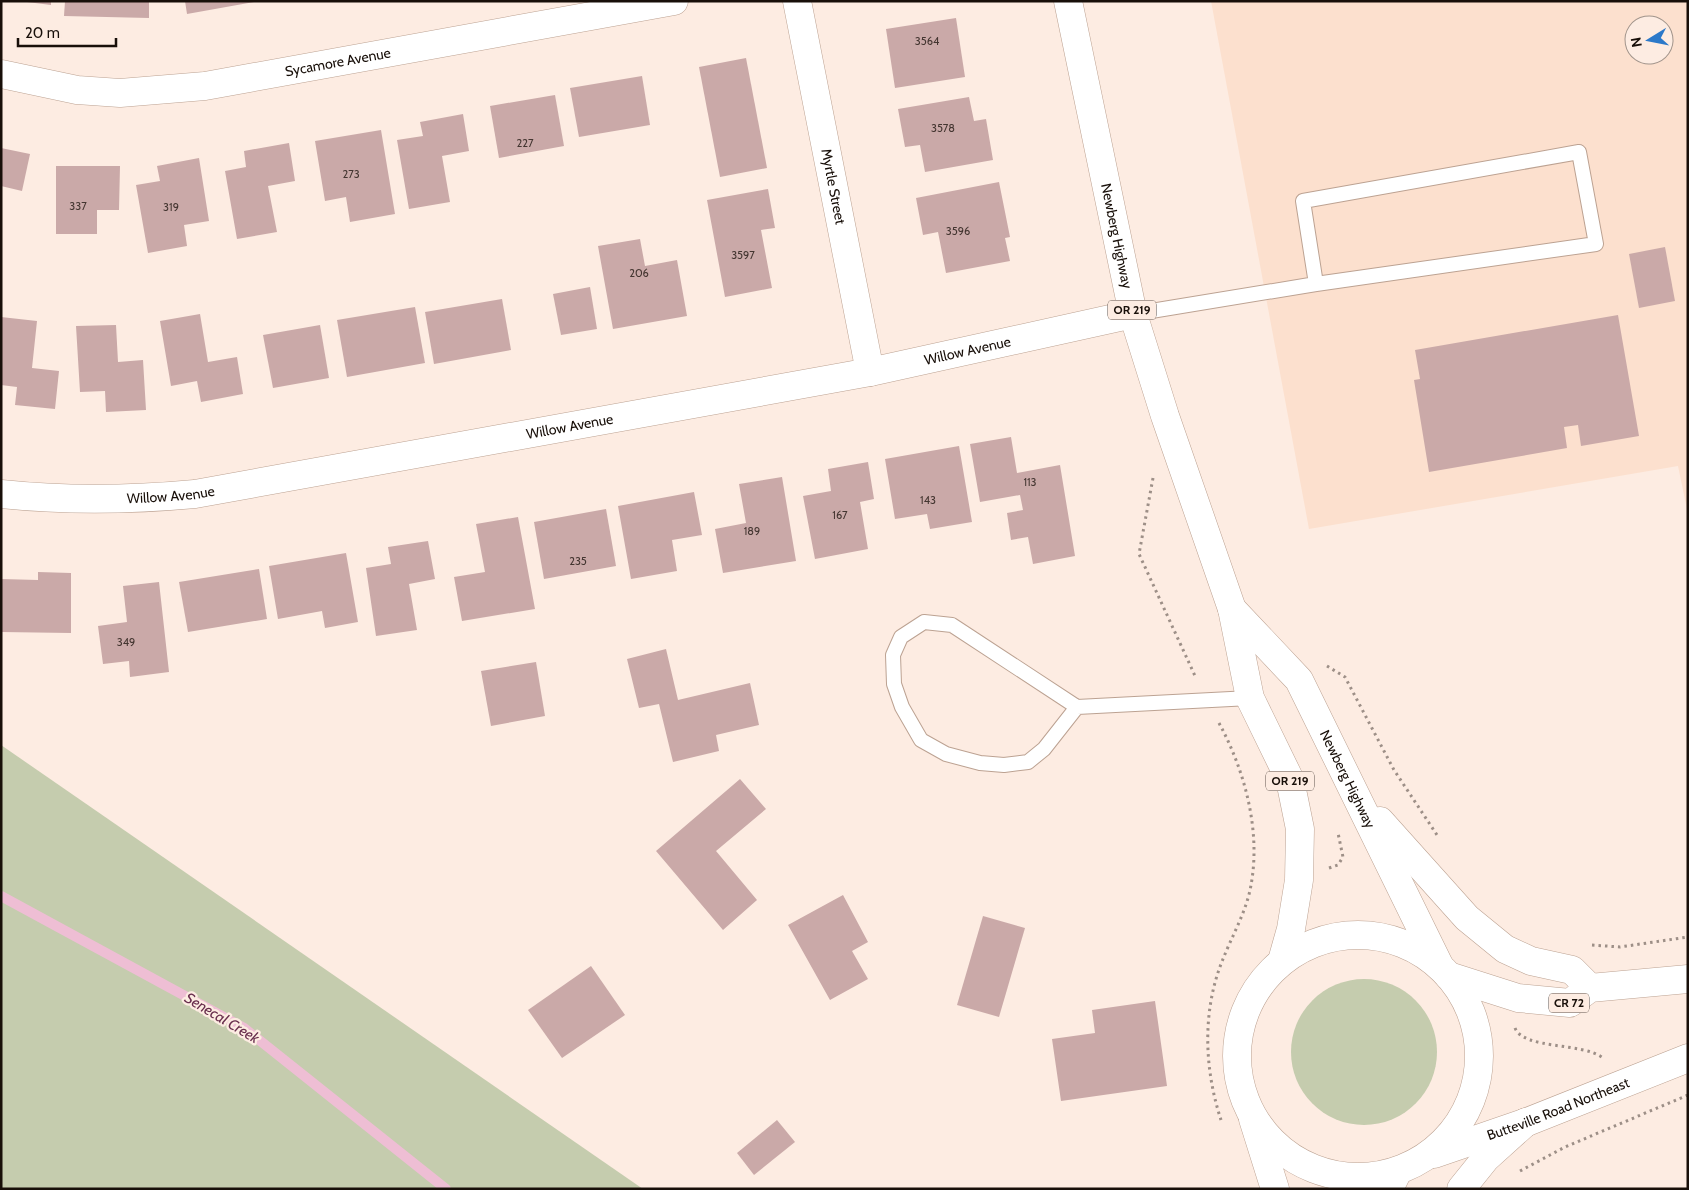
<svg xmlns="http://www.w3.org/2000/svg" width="1689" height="1190" font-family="Cabin,sans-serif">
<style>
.built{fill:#fce0ce;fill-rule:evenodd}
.green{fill:#c5ccae}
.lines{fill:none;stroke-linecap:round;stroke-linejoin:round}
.stream{stroke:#eebed4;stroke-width:10}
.building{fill:#caa9a8}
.lane-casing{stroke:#bca292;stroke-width:16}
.street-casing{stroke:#bca292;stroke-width:29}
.secondary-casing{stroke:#bca292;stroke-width:29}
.primary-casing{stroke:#bca292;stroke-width:29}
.path{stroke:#9d8f87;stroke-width:3;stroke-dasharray:2.5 4;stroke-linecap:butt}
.lane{stroke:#fff;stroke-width:14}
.street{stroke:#fff;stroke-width:28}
.secondary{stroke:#fff;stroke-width:28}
.primary{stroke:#fff;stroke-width:28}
.labels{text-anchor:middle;stroke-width:4.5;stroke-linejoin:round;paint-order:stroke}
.number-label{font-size:11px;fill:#443631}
.shield{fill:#fdece2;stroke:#5d514a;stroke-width:1}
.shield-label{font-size:12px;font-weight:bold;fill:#180f09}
.street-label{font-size:14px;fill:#180f09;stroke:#fdece2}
.water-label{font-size:15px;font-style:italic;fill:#682e4d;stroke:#fdece2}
</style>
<rect width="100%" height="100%" fill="#fdece2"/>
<path class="built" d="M1211 1H1688V514L1678 466 1309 529ZM1634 25H1664V55H1634Z"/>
<g class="green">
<path d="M1 745 643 1189H1Z"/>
<circle cx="1364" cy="1052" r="73"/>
</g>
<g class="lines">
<path class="stream" d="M1 896 244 1028 446 1189"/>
</g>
<g class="building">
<path d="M19 1H51V5Z"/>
<path d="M65 1H149V18L64 16Z"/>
<path d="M185 1H253L254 2 187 14Z"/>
<path d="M956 18 965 77 895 88 886 29Z"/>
<path d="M746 58 767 168 720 177 699 67Z"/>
<path d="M642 76 650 125 579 137 570 88Z"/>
<path d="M555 95 564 146 499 158 490 106Z"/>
<path d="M969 97 974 121 986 119 993 160 925 172 920 145 905 147 898 109Z"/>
<path d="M463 114 469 151 442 156 450 202 409 209 397 140 423 136 420 122Z"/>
<path d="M381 130 395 214 350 222 346 197 325 201 315 141Z"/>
<path d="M289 143 295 181 268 186 277 232 237 239 225 171 246 167 244 151Z"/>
<path d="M1 148 30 154 22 191 1 186Z"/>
<path d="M199 158 209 221 184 225 187 246 148 253 136 185 160 181 157 166Z"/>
<path d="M56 166H120L119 210H97V234H56Z"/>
<path d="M999 182 1010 237 1005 238 1010 261 946 273 938 232 923 235 916 198Z"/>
<path d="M768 189 775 228 761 230 772 288 725 297 707 200Z"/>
<path d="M640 239 645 266 677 260 687 316 613 329 598 246Z"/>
<path d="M1665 247 1675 301 1639 308 1629 254Z"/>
<path d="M590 287 597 329 561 335 553 294Z"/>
<path d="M502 299 511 350 434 364 425 312Z"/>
<path d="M415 307 425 363 347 377 337 320Z"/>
<path d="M200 314 208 362 237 357 243 394 201 402 197 381 171 386 160 321Z"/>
<path d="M1618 315 1639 436 1581 446 1578 425 1564 427 1567 448 1429 472 1414 380 1420 379 1415 350Z"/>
<path d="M1 317 37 321 32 368 59 371 55 409 15 405 17 387 1 385Z"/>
<path d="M116 325 118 362 143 360 146 410 106 412 105 391 80 392 76 326Z"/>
<path d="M320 325 329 378 273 388 263 335Z"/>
<path d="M1011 437 1017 473 1060 465 1075 556 1033 564 1028 537 1011 540 1007 513 1023 510 1020 495 980 502 970 444Z"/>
<path d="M959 446 972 522 930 529 927 514 895 519 885 459Z"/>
<path d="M868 462 874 499 860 502 868 549 815 559 803 496 831 491 828 469Z"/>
<path d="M782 477 796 561 723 573 715 529 746 523 739 484Z"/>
<path d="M694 492 702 535 672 540 677 571 631 579 618 506Z"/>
<path d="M606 509 616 566 544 579 534 522Z"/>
<path d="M518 517 535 609 462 621 454 577 485 572 476 524Z"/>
<path d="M428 541 435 579 409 584 417 630 376 636 366 568 391 564 388 547Z"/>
<path d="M346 553 358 622 325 628 322 611 278 619 269 566Z"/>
<path d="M259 569 267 619 188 632 179 582Z"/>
<path d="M38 572 71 573V633L1 632V579L38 580Z"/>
<path d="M159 582 169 672 130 677 129 661 103 664 98 626 127 622 123 586Z"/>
<path d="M666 649 678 700 750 683 759 725 716 735 719 751 673 762 659 704 639 708 627 659Z"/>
<path d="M536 662 545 716 491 726 481 671Z"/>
<path d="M740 779 766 809 716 851 757 900 723 930 656 851Z"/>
<path d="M843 895 868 942 852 951 868 979 830 1000 788 925Z"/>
<path d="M983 916 1025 928 999 1017 957 1005Z"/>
<path d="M591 966 625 1015 562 1058 528 1010Z"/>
<path d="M1155 1001 1167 1086 1061 1101 1052 1039 1095 1033 1092 1010Z"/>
<path d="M777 1120 795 1142 754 1175 737 1153Z"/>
</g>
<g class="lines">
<g class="lane-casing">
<g id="lane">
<path d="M1133 314 1316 284 1596 244 1579 152 1303 201 1316 284"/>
<path d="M1077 707 952 625 924 622 901 637 893 655 894 684 902 707 921 740 946 754 980 763 1004 765 1028 762 1044 749 1077 707 1250 698"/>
</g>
</g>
<g class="street-casing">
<g id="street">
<path id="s1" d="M797 1 870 372"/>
<path id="s2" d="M1 74 77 90 120 93 205 86 674 1"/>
<path id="s3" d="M1 494C67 501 130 500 195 494L870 372 1133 314"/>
</g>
</g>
<g class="secondary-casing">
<g id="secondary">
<path d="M1253 1119 1275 1189"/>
<path d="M1389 1189 1398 1171"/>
<path d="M1461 1189 1486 1158 1526 1122"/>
</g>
</g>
<g class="primary-casing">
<g id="primary">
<path id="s4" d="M1068 1 1133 314 1165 416 1232 609 1250 698 1290 780 1300 829 1299 880 1291 929 1282 961"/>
<path id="s5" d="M1232 609 1299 680 1439 965"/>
<path d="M1380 821 1467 918 1505 949 1531 961 1572 970 1590 988"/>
<circle cx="1358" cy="1056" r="121"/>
<path d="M1449 976 1518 998 1570 1003 1590 988 1688 979"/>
<path id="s6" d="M1434 1154 1527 1122 1688 1058"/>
</g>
</g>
<g class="path">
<path d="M1153 478 1139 554 1196 678"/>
<path d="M1327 666 1345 677 1394 770 1437 835"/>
<path d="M1219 723C1245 771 1261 831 1251 885 1247 910 1232 936 1223 959 1202 1010 1204 1068 1221 1120"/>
<path d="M1329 868 1338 865 1343 857 1338 833"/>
<path d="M1592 945 1620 947 1688 937"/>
<path d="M1515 1028C1524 1050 1583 1042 1603 1058"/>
<path d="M1520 1171 1565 1147 1688 1095"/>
</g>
<use href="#lane" class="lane"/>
<use href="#street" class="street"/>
<use href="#secondary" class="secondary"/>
<use href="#primary" class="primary"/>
</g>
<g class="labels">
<g class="number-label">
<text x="927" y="45">3564</text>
<text x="943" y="132">3578</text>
<text x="525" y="147">227</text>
<text x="351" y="178">273</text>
<text x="78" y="210">337</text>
<text x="171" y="211">319</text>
<text x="958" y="235">3596</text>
<text x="743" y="259">3597</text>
<text x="639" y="277">206</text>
<text x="1030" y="486">113</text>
<text x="928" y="504">143</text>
<text x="840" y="519">167</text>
<text x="752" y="535">189</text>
<text x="578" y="565">235</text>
<text x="126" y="646">349</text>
</g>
<g class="shield">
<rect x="1108" y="300.5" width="48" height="19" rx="4"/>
<rect x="1266" y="771.5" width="48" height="19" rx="4"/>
<rect x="1549" y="993.5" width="40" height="19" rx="4"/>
</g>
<g class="shield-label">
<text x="1132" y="314">OR 219</text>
<text x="1290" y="785">OR 219</text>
<text x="1569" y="1007">CR 72</text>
</g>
<g class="street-label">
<text dy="5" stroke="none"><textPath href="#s2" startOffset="341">Sycamore Avenue</textPath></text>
<text dy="5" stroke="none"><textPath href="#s1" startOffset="189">Myrtle Street</textPath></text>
<text dy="5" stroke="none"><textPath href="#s4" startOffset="240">Newberg Highway</textPath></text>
<text dy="5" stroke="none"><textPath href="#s3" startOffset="980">Willow Avenue</textPath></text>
<text dy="5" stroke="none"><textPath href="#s3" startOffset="575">Willow Avenue</textPath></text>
<text dy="5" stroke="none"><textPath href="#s3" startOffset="170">Willow Avenue</textPath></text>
<text dy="5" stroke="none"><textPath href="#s5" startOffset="208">Newberg Highway</textPath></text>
<text dy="5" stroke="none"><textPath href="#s6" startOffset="132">Butteville Road Northeast</textPath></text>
</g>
<g class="water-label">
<text transform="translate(222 1018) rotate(31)" y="5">Senecal Creek</text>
</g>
</g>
<rect width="1689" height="1190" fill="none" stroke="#180f09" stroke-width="5"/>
<g transform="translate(1649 40) rotate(260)"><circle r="24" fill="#fdece2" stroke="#a1948b"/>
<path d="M0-4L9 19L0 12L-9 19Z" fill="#2c79c9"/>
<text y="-8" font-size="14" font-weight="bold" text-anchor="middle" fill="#180f09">N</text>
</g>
<path d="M18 38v8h98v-8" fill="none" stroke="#180f09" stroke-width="2.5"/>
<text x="25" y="38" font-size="15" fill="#180f09" stroke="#fdece2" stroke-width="4" paint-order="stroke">20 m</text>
</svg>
